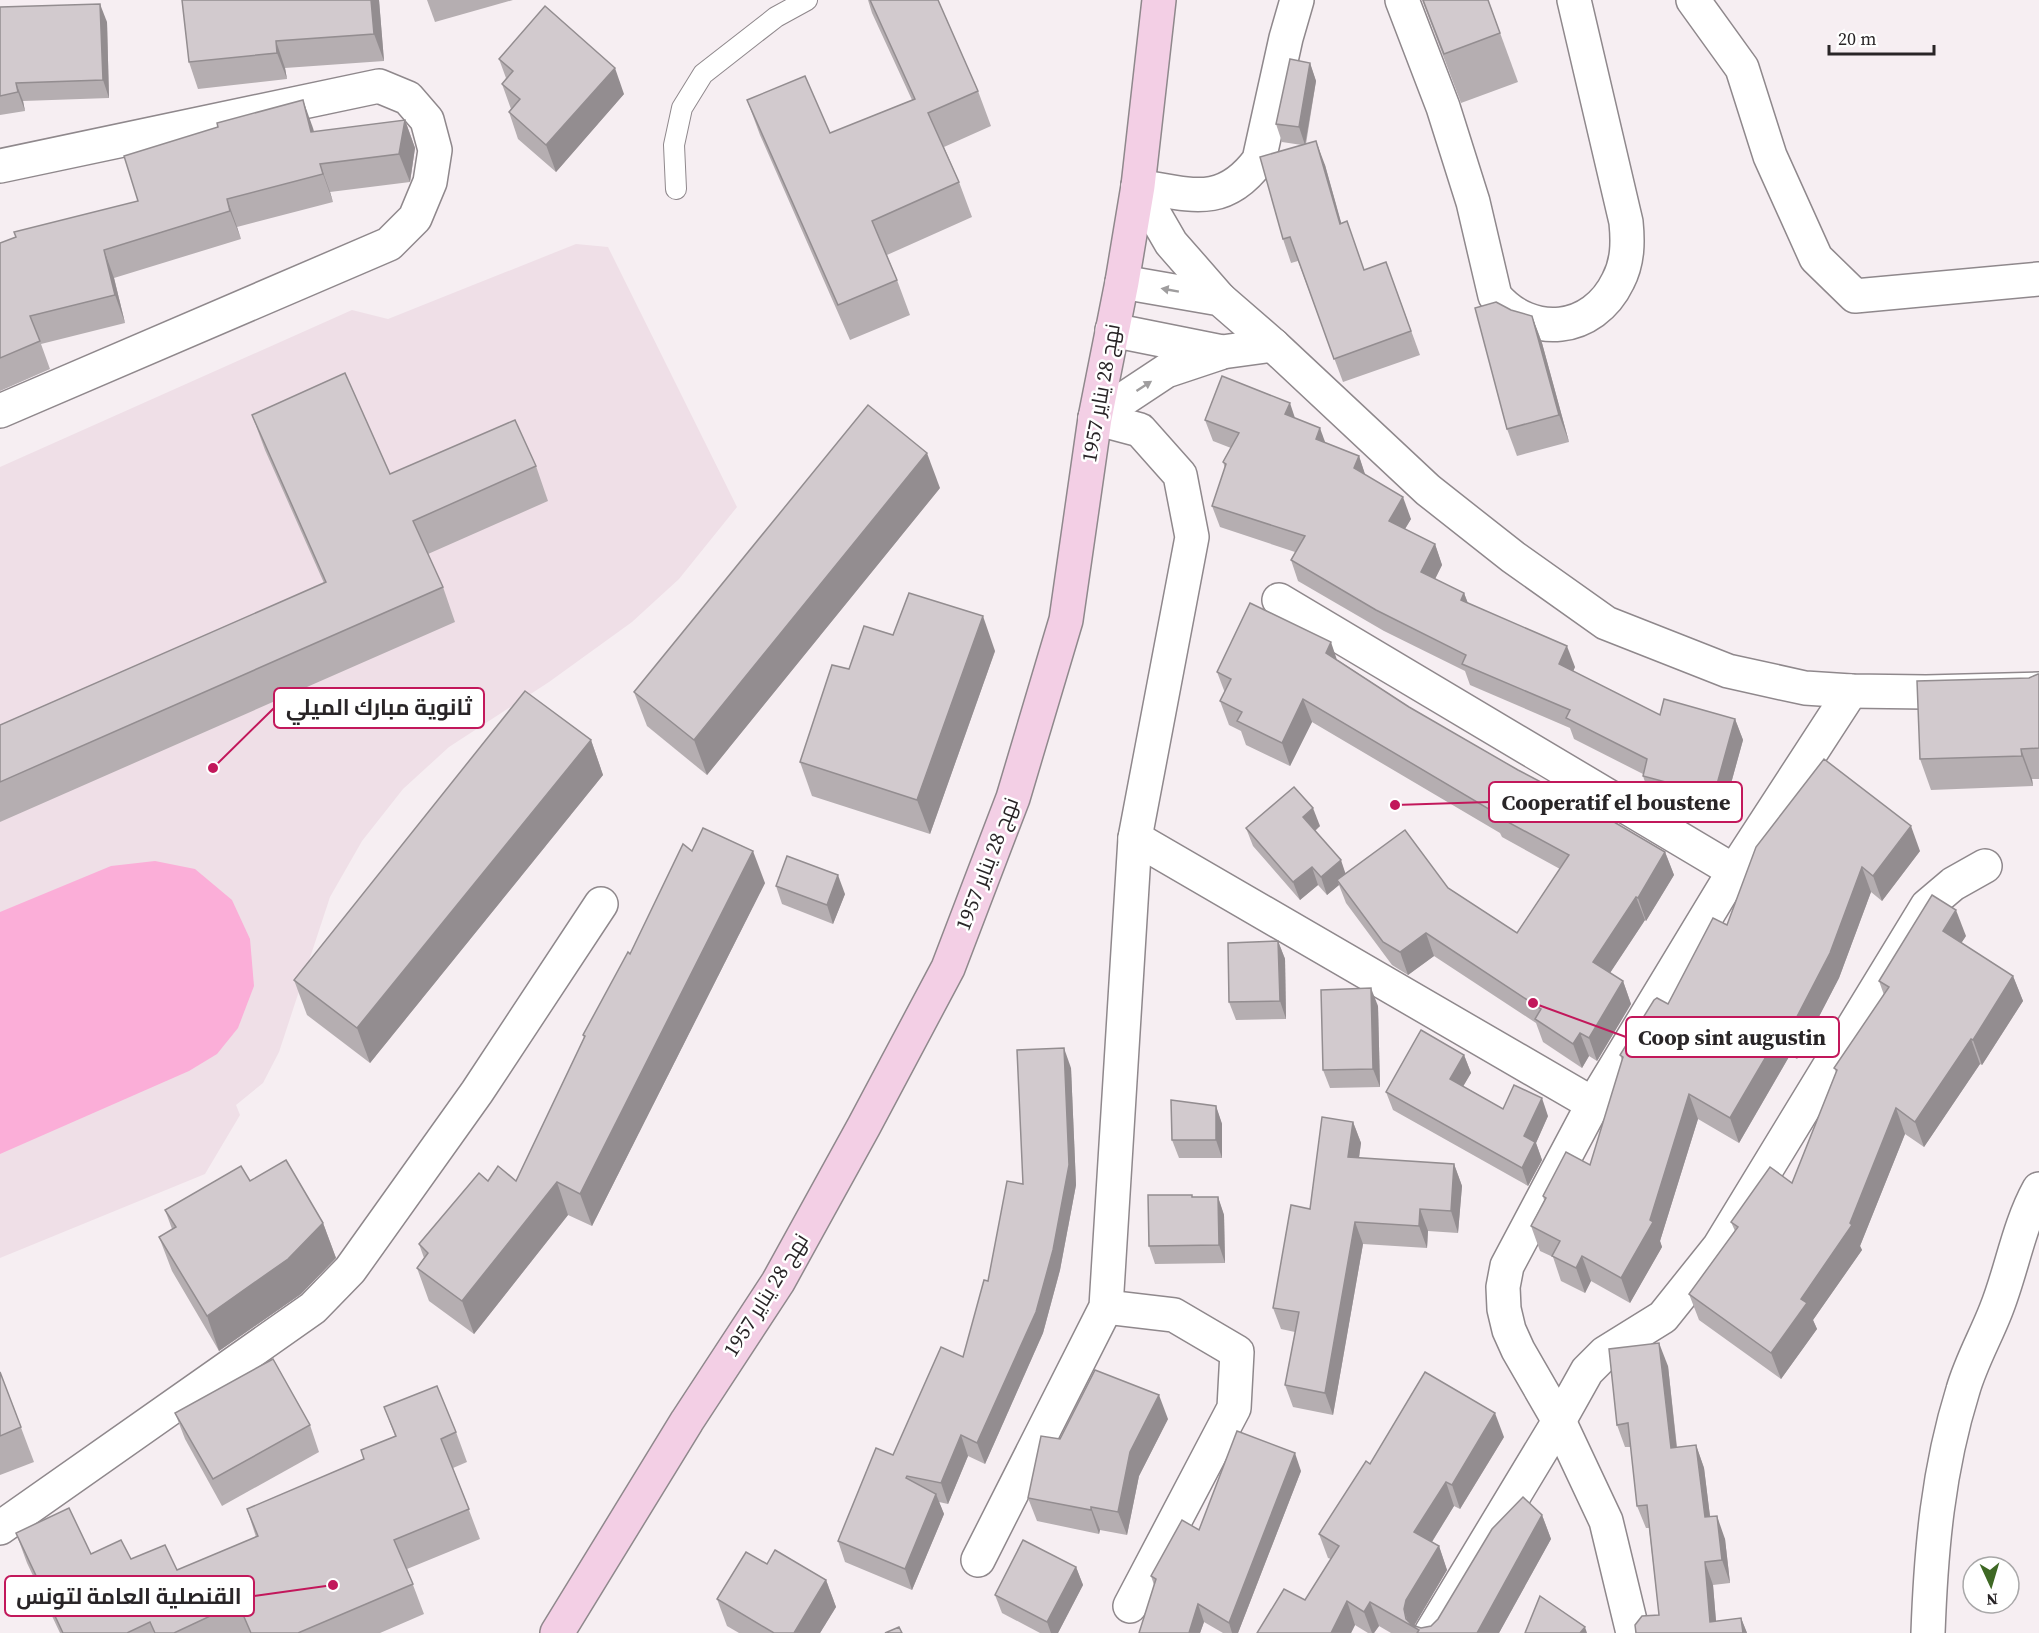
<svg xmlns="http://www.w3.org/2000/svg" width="2039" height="1633" font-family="'Source Serif 4',Cairo,serif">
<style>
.built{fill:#efdfe7}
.green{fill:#fbaed8}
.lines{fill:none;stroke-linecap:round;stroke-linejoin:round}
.lane-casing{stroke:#8f888c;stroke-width:22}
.street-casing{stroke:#8f888c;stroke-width:36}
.secondary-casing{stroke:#8f888c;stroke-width:36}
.lane{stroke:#fff;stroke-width:20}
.street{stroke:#fff;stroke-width:33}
.secondary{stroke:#f3cfe5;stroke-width:33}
.wall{fill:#b5aeb1}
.shaded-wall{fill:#938d90}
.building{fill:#d2cace;stroke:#938d90;stroke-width:1.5}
.oneway{fill:#9f9d9e}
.labels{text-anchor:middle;stroke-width:5;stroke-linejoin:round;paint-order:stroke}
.street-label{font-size:21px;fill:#292527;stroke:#fff}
.leader{fill:none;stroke:#c2185b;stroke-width:2}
.callout-dot{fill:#c2185b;stroke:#fff;stroke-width:2}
.callout{fill:#fff;stroke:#c2185b;stroke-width:2}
.callout-label{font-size:22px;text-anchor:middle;font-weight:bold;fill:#292527}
</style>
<rect width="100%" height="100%" fill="#f6eef2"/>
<path class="built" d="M576 244 608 247 737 507 679 579 632 622 549 682 449 747 403 789 362 841 330 897 279 1052 263 1083 236 1105 240 1115 205 1174 0 1258V467L352 310 388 319Z"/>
<path class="green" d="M155 861 195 869 232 900 250 939 254 986 238 1028 217 1054 189 1071 0 1154V912L111 866Z"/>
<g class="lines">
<g class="lane-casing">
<path id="lane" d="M676 189 674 145 682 108 703 74 776 17 807 0"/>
</g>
<g class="street-casing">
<g id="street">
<path d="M1402 0 1443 107 1473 202 1495 296C1531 339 1593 333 1618 281 1628 262 1628 242 1626 222L1574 0"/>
<path d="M1693 0 1742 68 1770 156 1816 258 1855 296 2039 279"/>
<path d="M0 166 379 86 408 98 427 120 435 150 430 182 415 218 389 244 0 411"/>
<path d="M1138 186C1189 194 1223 209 1259 160L1286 38 1297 0"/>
<path d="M1138 186 1171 243 1220 299"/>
<path d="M1122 282 1220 299 1273 345 1428 490 1513 557 1606 623 1728 671 1805 688 1851 691 1926 692 2039 689"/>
<path d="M1112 330 1222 352 1273 345"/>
<path d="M1095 418 1166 371 1220 353"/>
<path d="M1279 600 1734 871"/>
<path d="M1135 838 1593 1104"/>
<path d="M1106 1307 1174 1315 1237 1352 1234 1408 1130 1606"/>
<path d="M0 1528 313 1308 350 1270 477 1092 601 904"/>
<path d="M978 1560 1106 1307 1135 838 1192 537 1180 475 1140 430 1095 418"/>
<path d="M1431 1633 1559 1421 1587 1371 1605 1353 1663 1317 1719 1247 1927 906 1953 884 1985 866"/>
<path d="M1633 1633 1606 1521 1559 1421 1518 1350 1509 1330 1504 1309 1503 1287 1507 1266 1593 1104 1734 871 1851 691"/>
<path d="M1928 1633C1931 1549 1938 1470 1963 1390 1971 1362 1986 1336 1996 1310 2012 1270 2018 1227 2039 1189"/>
</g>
</g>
<g class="secondary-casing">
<path id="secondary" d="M557 1633 687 1421 778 1282 864 1126 948 968 1013 798 1066 620 1095 418 1122 282 1138 186 1159 0"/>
</g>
<use href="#lane" class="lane"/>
<use href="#street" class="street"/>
<use href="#secondary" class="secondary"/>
</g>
<g class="wall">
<path d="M182 0H379L384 61 285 68 287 79 198 89 189 62Z"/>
<path d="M427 0H513L435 22Z"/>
<path d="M868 0H938L978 91 991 126 944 147 959 182 972 217 887 255 897 280 910 315 850 340 760 135 747 100 830 133 912 100 872 13Z"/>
<path d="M1422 0H1488L1518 82 1461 103Z"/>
<path d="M0 7 107 22 109 98 23 101 25 111 0 115Z"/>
<path d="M499 59 624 94 556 172 518 139 509 112 511 109 502 84 506 78Z"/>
<path d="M1310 63 1316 81 1306 144 1325 165 1341 223 1364 270 1386 262 1420 355 1343 382 1298 261 1291 263 1283 239 1302 145 1282 142 1276 124Z"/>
<path d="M405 120 415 148 410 182 330 192 333 202 237 227 241 239 114 278 125 323 41 344 50 369 0 391V243L138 201 314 132Z"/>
<path d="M1532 316 1542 343 1569 442 1517 456 1507 429Z"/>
<path d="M252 415 390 474 536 466 548 501 428 554 443 587 455 622 0 822V725L324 583 265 450Z"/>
<path d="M1295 418 1326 443 1359 456 1365 475 1411 519 1405 529 1435 544 1442 565 1435 579 1464 593 1468 604 1575 667 1573 671 1660 715 1735 719 1743 740 1722 816 1650 797 1643 776V774L1574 739 1570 728 1470 685 1465 671 1384 631 1298 581 1291 560 1295 552 1220 527 1212 506 1225 468 1223 462 1231 448 1213 441 1205 420Z"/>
<path d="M940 488 707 775 647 726 634 692Z"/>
<path d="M893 635 995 651 930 834 812 796 800 762 849 669Z"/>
<path d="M1338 660 1409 707 1518 770 1665 852 1674 875 1646 921 1645 920 1610 973 1623 981 1631 1004 1597 1061 1589 1056 1582 1068 1543 1042 1536 1023 1434 956 1408 975 1392 965 1346 903 1339 885 1327 895 1318 885 1300 900 1253 846 1246 828 1320 826 1315 831 1346 874 1448 888 1517 933 1560 869 1502 837 1500 833 1312 722 1290 766 1246 745 1241 731 1229 725 1220 701 1225 693 1217 672Z"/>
<path d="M2038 674H2039V779H2032L2033 786 1931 790 1920 759 2029 678Z"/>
<path d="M591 740 603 775 370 1063 307 1015 294 980Z"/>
<path d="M1756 847 1920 851 1882 901 1871 892 1839 978 1797 1059 1790 1055 1739 1143 1698 1119 1660 1241 1662 1247 1630 1303 1591 1281 1585 1293 1561 1281 1553 1257 1540 1251 1531 1226 1544 1200 1543 1196 1590 1165 1622 1060 1620 1055 1668 1004 1727 925Z"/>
<path d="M692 851 765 883 592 1226 568 1215 474 1334 429 1301 417 1268 424 1258 419 1244 488 1181H516L584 1038 583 1035Z"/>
<path d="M776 886 845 894 833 924 782 904Z"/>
<path d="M1966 936 1961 943 2013 976 2023 1001 1982 1065 1980 1064 1924 1147 1905 1134 1860 1246 1862 1250 1813 1320 1817 1329 1781 1379 1699 1320 1689 1294 1735 1231 1731 1222 1792 1183 1836 1072 1834 1068 1884 995 1879 981Z"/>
<path d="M1278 941 1285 959 1286 1019 1236 1020 1229 1002Z"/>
<path d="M1378 1006 1380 1087 1330 1088 1323 1070Z"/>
<path d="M1464 1055 1471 1073 1463 1086 1503 1109 1548 1116 1536 1143 1542 1160 1528 1186 1393 1110 1386 1092Z"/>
<path d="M1071 1068 1076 1185 1060 1270 1043 1333 985 1464 968 1456 948 1504 939 1502 944 1514 912 1590 845 1562 838 1541 893 1455 963 1357 988 1281 1023 1184Z"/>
<path d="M1216 1106 1222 1124V1158H1179L1172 1140Z"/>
<path d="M1353 1122 1361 1143 1359 1158 1454 1164 1462 1186 1458 1233 1428 1231 1427 1248 1363 1244 1333 1415 1293 1407 1285 1385 1295 1332 1281 1329 1273 1308 1310 1209Z"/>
<path d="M1192 1197H1218L1224 1215 1225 1263 1155 1264 1149 1246Z"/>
<path d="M165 1210 323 1223 336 1258 301 1294 219 1351 172 1271 159 1237 172 1229Z"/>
<path d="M1668 1366 1677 1447 1696 1445 1704 1468 1710 1517 1725 1539 1730 1583 1713 1585 1716 1621 1741 1618 1747 1633H1636L1659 1615 1649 1528H1646L1637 1506 1631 1447H1625L1617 1425Z"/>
<path d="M0 1372 34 1462 0 1475Z"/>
<path d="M384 1407 456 1432 467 1462 453 1468 480 1539 407 1569 424 1614 380 1633H60L27 1563 16 1533 91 1554 131 1559 177 1570 256 1537 247 1509 364 1459 395 1436Z"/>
<path d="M175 1413 310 1425 319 1452 222 1506 185 1439Z"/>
<path d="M1168 1419 1139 1476 1127 1535 1100 1530 1099 1534 1037 1521 1028 1498 1060 1439Z"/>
<path d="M1504 1437 1460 1509 1454 1506 1432 1542 1439 1546 1447 1570 1414 1626 1421 1628 1431 1626 1542 1515 1551 1539 1499 1633H1391L1379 1626 1374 1633H1368L1355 1625 1351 1633 1305 1600 1331 1559 1328 1558 1319 1534 1370 1464Z"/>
<path d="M1301 1471 1238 1633H1223L1204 1622 1200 1633H1139L1154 1585 1151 1576 1199 1530Z"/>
<path d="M767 1564 826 1580 836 1607 820 1633H739L727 1626 717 1599Z"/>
<path d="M1076 1567 1083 1585 1058 1633H1040L1002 1613 995 1595Z"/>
</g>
<g class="shaded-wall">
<path d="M371 0H379L384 61 374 34Z"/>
<path d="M100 4 107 22 109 98 103 80Z"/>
<path d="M276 41 285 68 287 79 277 53Z"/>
<path d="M1310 63 1316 81 1305 145 1299 127Z"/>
<path d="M615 68 624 94 556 172 546 145Z"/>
<path d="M16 83 23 101 25 111 18 92Z"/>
<path d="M303 100 313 128 322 160 311 132Z"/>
<path d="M405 120 415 148 410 182 399 154Z"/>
<path d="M1316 141 1325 165 1348 247 1340 224Z"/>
<path d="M320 164 330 192 333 202 323 174Z"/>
<path d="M227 199 237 227 241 239 230 211Z"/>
<path d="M104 250 114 278 125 323 115 295Z"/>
<path d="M1532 316 1542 343 1569 442 1559 415Z"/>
<path d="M1290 403 1297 424 1285 414Z"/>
<path d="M1320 428 1328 450 1316 439Z"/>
<path d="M927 453 940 488 707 775 694 740Z"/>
<path d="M1359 456 1366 477 1354 468Z"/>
<path d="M1403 497 1411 519 1397 542 1389 521Z"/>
<path d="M1435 544 1442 565 1428 593 1421 572Z"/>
<path d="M1464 593 1472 614 1461 600Z"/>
<path d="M983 616 995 651 930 834 917 800Z"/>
<path d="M1331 642 1339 666 1326 653Z"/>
<path d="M1567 646 1575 667 1567 685 1559 664Z"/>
<path d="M1303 699 1312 722 1290 766 1282 743Z"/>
<path d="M1735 719 1743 740 1722 816 1714 795Z"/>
<path d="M591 740 603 775 370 1063 357 1028Z"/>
<path d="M2021 749 2032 779 2033 786 2022 756Z"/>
<path d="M1313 808 1320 826 1310 835 1303 817Z"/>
<path d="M1911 826 1920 851 1882 901 1873 876Z"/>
<path d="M753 851 765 883 592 1226 580 1194Z"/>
<path d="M1665 852 1674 875 1646 921 1638 898Z"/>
<path d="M1341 860 1347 878 1337 880 1339 885 1327 895 1321 877Z"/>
<path d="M1312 867 1318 885 1300 900 1293 882Z"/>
<path d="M1862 867 1871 892 1839 978 1797 1059 1788 1034Z"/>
<path d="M838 875 845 894 833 924 827 905Z"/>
<path d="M1636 897 1645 920 1602 985 1593 962Z"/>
<path d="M1956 910 1966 936 1952 957 1943 931Z"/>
<path d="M1426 933 1434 956 1408 975 1400 952Z"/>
<path d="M1278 941 1285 959 1286 1019 1280 1001Z"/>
<path d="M2013 976 2023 1001 1982 1065 1973 1040Z"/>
<path d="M1623 981 1631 1004 1597 1061 1589 1038Z"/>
<path d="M1371 988 1378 1006 1380 1087 1373 1069Z"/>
<path d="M1781 1031 1790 1055 1739 1143 1730 1118Z"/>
<path d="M1580 1033 1589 1056 1582 1068 1573 1044Z"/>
<path d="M1971 1039 1980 1064 1924 1147 1915 1122Z"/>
<path d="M1064 1048 1071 1068 1076 1185 1060 1270 1043 1333 985 1464 977 1443Z"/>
<path d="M1464 1055 1471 1073 1457 1097 1450 1079Z"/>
<path d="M1689 1094 1698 1119 1660 1241 1662 1247 1630 1303 1621 1278 1650 1220Z"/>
<path d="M1542 1098 1548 1116 1536 1143 1542 1160 1528 1186 1522 1168 1524 1136Z"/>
<path d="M1216 1106 1222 1124V1158L1216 1140Z"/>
<path d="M1896 1108 1905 1134 1860 1246 1862 1250 1813 1320 1817 1329 1781 1379 1771 1353 1801 1299 1850 1223Z"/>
<path d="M1353 1122 1361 1143 1356 1178 1348 1157Z"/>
<path d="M1454 1164 1462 1186 1458 1233 1451 1211Z"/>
<path d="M557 1182 568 1215 474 1334 462 1301Z"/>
<path d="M1218 1197 1224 1215 1225 1263 1219 1245Z"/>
<path d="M1420 1209 1428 1231 1427 1248 1419 1226Z"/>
<path d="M1355 1222 1363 1244 1333 1415 1325 1393Z"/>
<path d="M323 1223 336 1258 301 1294 219 1351 207 1316Z"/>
<path d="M1582 1256 1591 1281 1585 1293 1576 1268Z"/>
<path d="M1659 1343 1668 1366 1679 1470 1671 1448Z"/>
<path d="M1159 1395 1168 1419 1139 1476 1127 1535 1118 1512 1130 1452Z"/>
<path d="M1495 1413 1504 1437 1460 1509 1452 1485Z"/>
<path d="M961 1435 968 1456 948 1504 941 1483Z"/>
<path d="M1696 1445 1704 1468 1713 1540 1705 1517Z"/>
<path d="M1295 1453 1301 1471 1238 1633H1232L1229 1623Z"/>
<path d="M1446 1482 1454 1506 1423 1556 1414 1532Z"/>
<path d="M936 1494 944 1514 912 1590 905 1569Z"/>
<path d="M1091 1507 1100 1530 1099 1534 1091 1510Z"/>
<path d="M1542 1515 1551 1539 1499 1633H1477Z"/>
<path d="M1717 1516 1725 1539 1730 1583 1722 1560Z"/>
<path d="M1439 1546 1447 1570 1415 1624 1414 1627 1408 1623 1404 1609 1406 1600Z"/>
<path d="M1705 1562 1713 1585 1717 1633 1710 1622Z"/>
<path d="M1076 1567 1083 1585 1058 1633H1051L1047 1622Z"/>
<path d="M826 1580 836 1607 820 1633H794Z"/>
<path d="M1347 1601 1355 1625 1351 1633H1331Z"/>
<path d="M1370 1602 1379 1626 1374 1633H1372L1364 1612Z"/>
<path d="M1198 1604 1204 1622 1200 1633H1189Z"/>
<path d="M1741 1618 1747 1633H1743Z"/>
<path d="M1585 1627 1587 1633H1580Z"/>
</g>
<g class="building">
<path d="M182 0H371L374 34 276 41 277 53 189 62Z"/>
<path d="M870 0H938L978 91 928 113 959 182 872 221 897 280 838 305 747 100 805 76 830 133 915 99Z"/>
<path d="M1423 0H1488L1500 33 1444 54Z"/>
<path d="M100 4 103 80 16 83 18 92 0 96V7Z"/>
<path d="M545 6 615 68 546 145 509 112 520 99 502 84 513 71 499 59Z"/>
<path d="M1290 59 1310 63 1299 127 1276 124Z"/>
<path d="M303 100 311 132 405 120 399 154 320 164 323 174 227 199 230 211 104 250 115 295 30 316 40 341 0 358V243L16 237 14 232 138 201 124 156 218 127 217 123Z"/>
<path d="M1316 141 1340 224 1347 221 1364 270 1386 262 1411 331 1334 359 1290 237 1283 239 1260 157Z"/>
<path d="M1496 302 1511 310 1532 316 1559 415 1507 429 1475 308Z"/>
<path d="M345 373 390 474 515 420 536 466 413 521 443 587 0 782V725L326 582 252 415Z"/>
<path d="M1222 376 1290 403 1285 414 1320 428 1316 439 1359 456 1354 468 1403 497 1389 521 1435 544 1421 572 1464 593 1461 600 1567 646 1559 664 1660 715 1664 699 1735 719 1714 795 1643 776 1647 759 1566 718 1570 710 1462 664 1466 655 1376 610 1291 560 1305 536 1212 506 1226 464 1223 462 1239 433 1205 420Z"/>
<path d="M868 405 927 453 694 740 634 692Z"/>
<path d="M909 593 983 616 917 800 800 762 832 665 849 669 864 626 893 635Z"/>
<path d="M1250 603 1331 642 1326 653 1409 707 1518 770 1592 809 1665 852 1638 898 1636 897 1593 962 1623 981 1589 1038 1580 1033 1573 1044 1535 1019 1541 1009 1426 933 1400 952 1383 942 1337 880 1405 830 1448 888 1517 933 1569 855 1493 814 1494 812 1303 699 1282 743 1237 721 1242 712 1220 701 1231 679 1217 672Z"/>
<path d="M2038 674H2039V748L2021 749 2022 756 1920 759 1917 681 2029 678Z"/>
<path d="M525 691 591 740 357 1028 294 980Z"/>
<path d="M1824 759 1911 826 1873 876 1862 867 1830 953 1788 1034 1781 1031 1730 1118 1689 1094 1650 1220 1653 1222 1621 1278 1582 1256 1576 1268 1552 1256 1560 1241 1531 1226 1546 1198 1543 1196 1566 1152 1590 1165 1623 1057 1620 1055 1654 1000 1657 998 1668 1004 1713 918 1727 925 1756 847Z"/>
<path d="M1294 787 1313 808 1303 817 1341 860 1321 877 1312 867 1293 882 1246 828Z"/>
<path d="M703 828 753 851 580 1194 557 1182 462 1301 417 1268 428 1253 419 1244 479 1173 488 1181 498 1166 516 1181 585 1036 583 1035 628 952 630 954 683 844 692 851Z"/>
<path d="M787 856 838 875 827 905 776 886Z"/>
<path d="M1932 895 1956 910 1943 931 2013 976 1973 1040 1971 1039 1915 1122 1896 1108 1850 1223 1852 1225 1801 1299 1807 1303 1771 1353 1689 1294 1738 1227 1731 1222 1770 1167 1792 1183 1837 1070 1834 1068 1889 987 1879 981Z"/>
<path d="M1278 941 1280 1001 1229 1002 1228 943Z"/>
<path d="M1371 988 1373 1069 1323 1070 1321 990Z"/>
<path d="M1421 1030 1464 1055 1450 1079 1503 1109 1514 1085 1542 1098 1524 1136 1535 1142 1522 1168 1386 1092Z"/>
<path d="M1064 1048 1069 1165 1053 1250 1036 1312 977 1443 961 1435 941 1483 907 1476 906 1478 936 1494 905 1569 838 1541 876 1448 893 1455 941 1347 963 1357 984 1280 988 1281 1007 1181 1023 1184 1017 1050Z"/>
<path d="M1171 1100 1216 1106V1140H1172Z"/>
<path d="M1322 1117 1353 1122 1348 1157 1454 1164 1451 1211 1420 1209 1419 1226 1355 1222 1325 1393 1285 1385 1299 1312 1273 1308 1291 1205 1310 1209Z"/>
<path d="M286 1160 323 1223 288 1259 207 1316 159 1237 176 1227 165 1210 241 1166 250 1181Z"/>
<path d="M1148 1195H1192V1197H1218L1219 1245 1149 1246Z"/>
<path d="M1659 1343 1671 1448 1696 1445 1705 1517 1717 1516 1722 1560 1705 1562 1710 1622 1741 1618 1743 1633H1636L1635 1625 1642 1616 1659 1615 1647 1505 1637 1506 1628 1423 1617 1425 1609 1349Z"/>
<path d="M273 1359 310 1425 213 1479 175 1413Z"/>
<path d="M1095 1370 1159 1395 1130 1452 1118 1512 1091 1507V1510L1028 1498 1041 1436 1060 1439Z"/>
<path d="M0 1372 21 1427 0 1436Z"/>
<path d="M1425 1372 1495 1413 1452 1485 1446 1482 1414 1532 1439 1546 1406 1600 1404 1609 1406 1619 1412 1625 1421 1628 1431 1626 1438 1619 1492 1529 1523 1497 1542 1515 1477 1633H1417L1419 1630 1370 1602 1364 1612 1347 1601 1331 1633H1257L1284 1589 1305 1600 1339 1546 1319 1534 1366 1461 1370 1464Z"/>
<path d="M437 1386 456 1432 441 1439 469 1509 394 1540 413 1584 298 1633H251L238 1603 174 1633H155L150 1622 127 1633H63L16 1533 69 1508 91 1554 121 1540 131 1559 165 1545 177 1570 258 1536 247 1509 364 1459 361 1450 396 1436 384 1407Z"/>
<path d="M1237 1431 1295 1453 1229 1623 1198 1604 1189 1633H1139L1156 1579 1151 1576 1182 1520 1199 1530Z"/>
<path d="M1023 1540 1076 1567 1047 1622 995 1595Z"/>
<path d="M775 1550 826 1580 794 1633H774L717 1599 746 1552 767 1564Z"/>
<path d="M1540 1596 1585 1627 1580 1633H1525Z"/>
<path d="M899 1627 902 1633H885Z"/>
</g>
<defs><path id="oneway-solid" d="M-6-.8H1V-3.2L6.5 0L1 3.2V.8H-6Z" transform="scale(1.5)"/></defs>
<g class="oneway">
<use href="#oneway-solid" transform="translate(1170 290) rotate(-170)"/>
<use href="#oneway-solid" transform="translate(1144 386) rotate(-33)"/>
</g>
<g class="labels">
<g class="street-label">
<text transform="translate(1101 393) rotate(-80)" y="7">نهج 28 يناير 1957</text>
<text transform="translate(987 864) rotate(-69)" y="7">نهج 28 يناير 1957</text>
<text transform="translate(766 1295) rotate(-58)" y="7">نهج 28 يناير 1957</text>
</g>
</g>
<path class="leader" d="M213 768L274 708M1395 805L1489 802M1533 1003L1626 1037M333 1585L254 1596"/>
<g class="callout-dot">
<circle cx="213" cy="768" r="6"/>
<circle cx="1395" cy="805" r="6"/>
<circle cx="1533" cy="1003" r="6"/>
<circle cx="333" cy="1585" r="6"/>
</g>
<g class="callout">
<rect x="274" y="688" width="210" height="40" rx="6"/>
<rect x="1489" y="782" width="253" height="40" rx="6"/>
<rect x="1626" y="1017" width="213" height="40" rx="6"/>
<rect x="5" y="1576" width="249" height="40" rx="6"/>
</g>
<g class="callout-label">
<text x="379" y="715">ثانوية مبارك الميلي</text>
<text x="1616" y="810">Cooperatif el boustene</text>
<text x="1732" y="1045">Coop sint augustin</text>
<text x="129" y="1604">القنصلية العامة لتونس</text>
</g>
<g transform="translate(1991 1585) rotate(176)"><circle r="28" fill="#ffffff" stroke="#a9a8a9" stroke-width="1.5"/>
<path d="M0-4.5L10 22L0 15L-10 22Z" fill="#3e6824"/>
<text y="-9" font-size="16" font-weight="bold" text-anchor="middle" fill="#292527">N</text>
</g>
<path d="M1829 45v9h105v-9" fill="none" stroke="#292527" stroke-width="3"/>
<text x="1838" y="45" font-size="18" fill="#292527" stroke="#ffffff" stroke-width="4.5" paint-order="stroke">20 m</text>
</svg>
